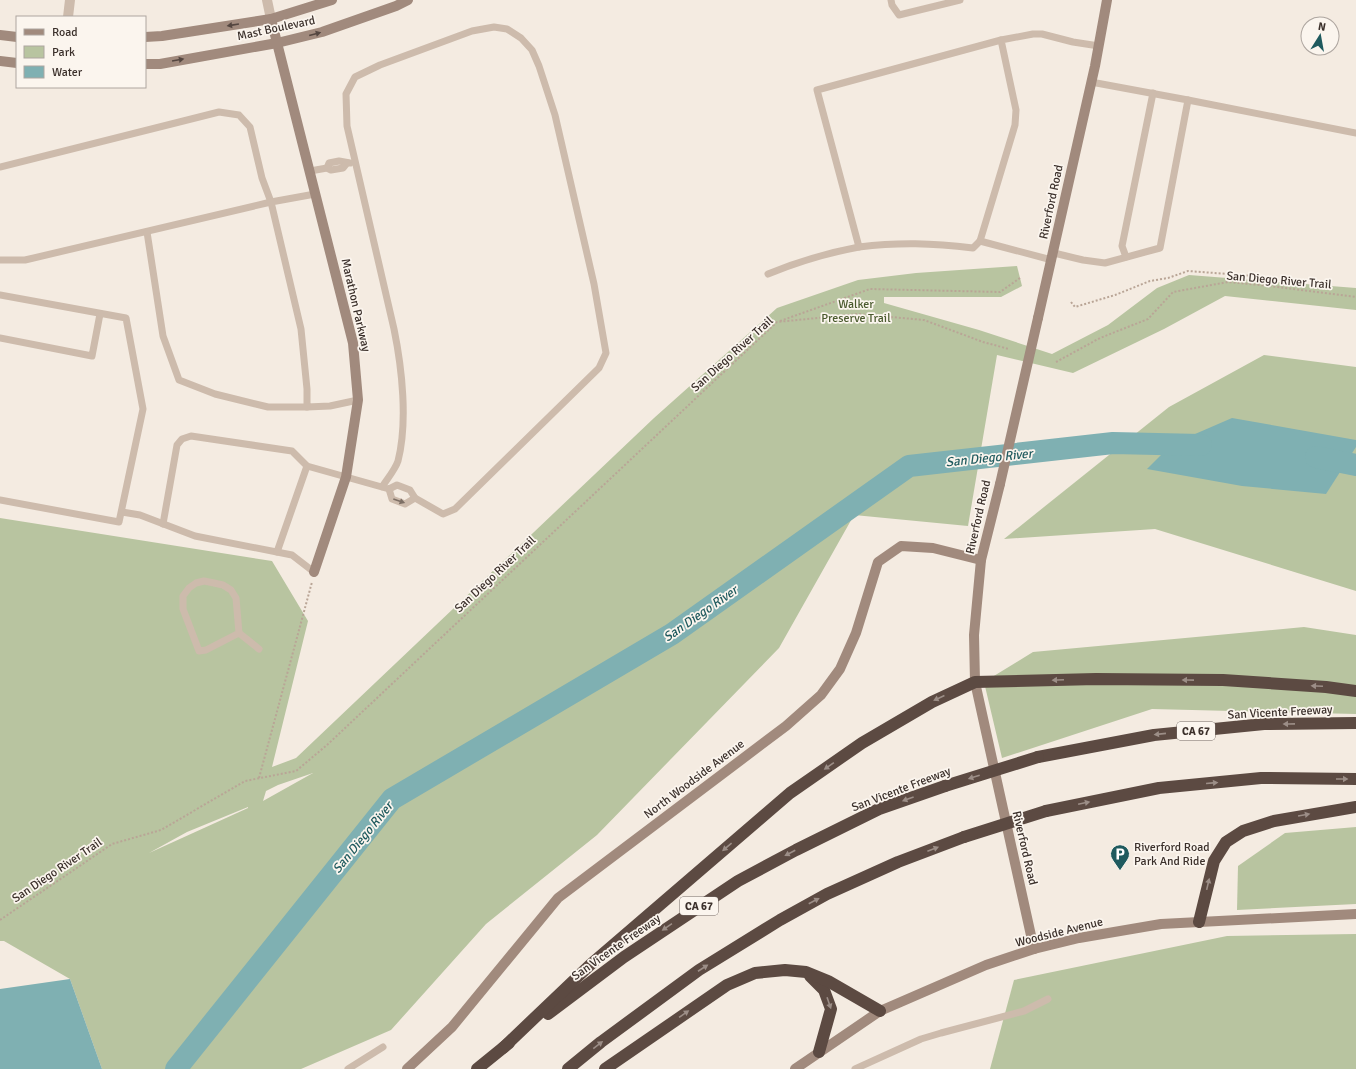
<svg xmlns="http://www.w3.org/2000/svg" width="1356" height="1069" font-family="Signika,sans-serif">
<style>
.green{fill:#b8c4a0;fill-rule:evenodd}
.water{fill:#7fb0b2}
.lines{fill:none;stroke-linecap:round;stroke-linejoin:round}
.river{stroke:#7fb0b2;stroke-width:22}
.path{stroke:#b9a596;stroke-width:2;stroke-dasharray:2 2;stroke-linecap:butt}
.lane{stroke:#cdbbac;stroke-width:7}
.street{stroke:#cdbbac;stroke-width:10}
.secondary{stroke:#a18a7d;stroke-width:10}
.highway{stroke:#5c4a42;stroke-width:12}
.secondary-bridge{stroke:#a18a7d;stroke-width:10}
.highway-bridge{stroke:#5c4a42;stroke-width:12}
.oneway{fill:#544640}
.oneway2{fill:#7d6f65}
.oneway3{fill:#9c8e87}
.labels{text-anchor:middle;stroke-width:3.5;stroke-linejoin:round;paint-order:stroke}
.shield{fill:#fbf5ee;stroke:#756b66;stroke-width:1}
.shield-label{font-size:11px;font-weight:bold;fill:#3b302b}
.street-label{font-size:12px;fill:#3b302b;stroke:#fbf5ee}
.park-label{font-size:12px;fill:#4a5a2e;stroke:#fbf5ee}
.poi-label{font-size:12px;fill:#3b302b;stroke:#fbf5ee;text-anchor:start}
.water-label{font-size:13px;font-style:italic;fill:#1f5a5e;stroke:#fbf5ee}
</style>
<rect width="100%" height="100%" fill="#f4ebe1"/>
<g class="green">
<path d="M1017 266 1022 286 1001 297H884V303L979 330 1052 354 1108 325 1157 288 1189 275 1356 288V310L1225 296 1164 329 1073 373 997 355 968 526 854 515 779 648 597 835 486 924 391 1030 301 1069H102L70 979 4 941H0V518L272 561 308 621 272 767 296 758 654 418 777 308 858 280 916 273ZM313 773 263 801 266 791 278 785ZM248 807V808L149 853 187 832Z"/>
<path d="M1264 355 1356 367V591L1155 529 1004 539 1169 407Z"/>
<path d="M1304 627 1356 635V714L1152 709 1002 758 984 682 1033 652Z"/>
<path d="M1356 827V904L1237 910 1238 866 1285 833Z"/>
<path d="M1356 934V1069H990L1014 980 1227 936Z"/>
</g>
<g class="water">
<path d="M1232 418 1356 440V447L1326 494 1242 486 1147 469 1172 444Z"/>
<path d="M70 979 102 1069H0V989Z"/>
</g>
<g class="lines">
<g class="river">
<path d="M1316 457 1356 465"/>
<path d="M176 1069 392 799 672 634 909 466 1113 443 1201 445"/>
</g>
<g class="path">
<path d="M1071 302 1075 307 1115 295 1150 281 1168 278 1188 271 1254 276 1272 285"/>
<path d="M780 321 870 289 1000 292 1020 278"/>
<path d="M1056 362 1100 338 1148 319 1173 292 1228 282 1270 286 1356 297"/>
<path d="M259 778 312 582"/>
<path d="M0 920 112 844 161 830 245 781 296 771 327 745 777 322 858 314 924 320 983 342 1009 349"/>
</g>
<g class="lane">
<path d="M891 0 892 5 899 15 960 0"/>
<path d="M1188 100 1356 133"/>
<path d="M0 167 219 112 239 115 250 127 262 178 271 202 25 260H0"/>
<path d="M327 168 329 163 339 161 350 163"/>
<path d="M310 171 327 168 331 170 343 168 347 163"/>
<path d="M315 194 271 202 301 329 307 389V407L330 406 358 400"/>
<path d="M147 232 163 336 179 380 215 394 268 407H307"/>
<path d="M980 241 973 248C932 243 899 242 859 247L817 90 1001 40"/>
<path d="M1054 253 1083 260 1105 263 1160 248 1188 100 1091 82"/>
<path d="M1126 257 1122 246 1153 93"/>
<path d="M1052 260 980 241 1015 125 1016 110 1001 40 1033 34H1042L1073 42 1099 46"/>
<path d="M768 274C797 262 827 253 859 247"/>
<path d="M0 295 126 318 143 409 119 522 0 500"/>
<path d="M0 338 92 356 100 314"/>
<path d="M389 489 392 499 405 504 415 498"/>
<path d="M122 512 140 515 195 536 292 555 314 572"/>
<path d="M163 524 177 445 182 439 191 436 292 451 307 466 389 489 397 485 410 490 415 498 443 514 455 509 599 368 606 353 594 284 555 115 539 66 532 50 521 38 507 29 494 27 472 31 380 65 355 77 346 94 347 126 394 329C402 368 408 422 398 461 395 470 387 479 382 487"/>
<path d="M277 552 307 466"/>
<path d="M239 633 206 650 199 651 183 609V596L189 588 196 583 204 581 214 583 223 585 231 590 236 598 239 633 259 649"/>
<path d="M348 1069 383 1047"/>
<path d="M855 1069 921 1039 941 1033 1024 1011 1048 999"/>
</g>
<g class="street">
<path d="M267 0 271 19"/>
<path d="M68 17 70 0"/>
</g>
<g class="secondary">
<path d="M271 19 353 343 358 400 346 477 314 572"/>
<path d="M0 35 17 37"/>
<path d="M145 37 162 36 271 19 332 0"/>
<path d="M0 61 17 63"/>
<path d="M145 64H160L277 43 322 32 396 6 408 0"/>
<path d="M1038 318 1095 66 1107 0"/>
<path d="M1000 484 981 560 974 635 975 682 1034 949"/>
<path d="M407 1069 452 1027 558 898 786 726 821 695 840 669 856 633 878 562 901 546 933 548 981 560"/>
<path d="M795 1069 880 1011 986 965 1034 949 1079 938 1161 924 1356 914"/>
</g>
<g class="highway">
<path d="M1038 757 1154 735 1264 724 1356 723"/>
<path d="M1046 811 1159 788 1261 778 1356 779"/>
<path d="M1199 922 1214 861 1226 842 1243 831 1274 821 1356 807"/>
<path d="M810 976 824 990 831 1009 819 1052"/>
<path d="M548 1014 624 957 738 881 796 850 879 809 945 786"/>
<path d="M503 1048 590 965 790 793 862 743 932 702 975 682 1096 679 1223 680 1326 687 1356 691"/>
<path d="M477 1069 509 1043"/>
<path d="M568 1069 601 1042 699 970 780 920 827 894 898 862 964 837"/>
<path d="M605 1069 727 985 755 973 785 970 806 972 828 981 880 1011"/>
</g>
<path class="secondary-bridge" d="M1000 484 1038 318"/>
<g class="highway-bridge">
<path d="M945 786 1038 757"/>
<path d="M964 837 1046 811"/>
</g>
</g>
<defs><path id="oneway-solid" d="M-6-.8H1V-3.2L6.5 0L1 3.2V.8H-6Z"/></defs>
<g class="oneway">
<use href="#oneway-solid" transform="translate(233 25) rotate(171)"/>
<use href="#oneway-solid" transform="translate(315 34) rotate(-15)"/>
<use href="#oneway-solid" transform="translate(178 60) rotate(-10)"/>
</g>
<use class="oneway2" href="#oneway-solid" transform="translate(399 501) rotate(19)"/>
<g class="oneway3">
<use href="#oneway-solid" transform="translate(1058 680) rotate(178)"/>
<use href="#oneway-solid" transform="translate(1188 680) rotate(-179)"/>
<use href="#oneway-solid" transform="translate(1317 686) rotate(-177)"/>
<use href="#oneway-solid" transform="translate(939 698) rotate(155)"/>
<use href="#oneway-solid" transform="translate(1289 724) rotate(179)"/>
<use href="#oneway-solid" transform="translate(1160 734) rotate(174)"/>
<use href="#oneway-solid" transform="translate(829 766) rotate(145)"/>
<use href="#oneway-solid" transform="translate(974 777) rotate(163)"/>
<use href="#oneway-solid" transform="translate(1342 779)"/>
<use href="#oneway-solid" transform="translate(1212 783) rotate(-5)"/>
<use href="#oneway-solid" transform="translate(908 799) rotate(160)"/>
<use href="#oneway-solid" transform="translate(1084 803) rotate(-12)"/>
<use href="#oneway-solid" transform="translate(1304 815) rotate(-10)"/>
<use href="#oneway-solid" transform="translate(727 847) rotate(140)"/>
<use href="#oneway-solid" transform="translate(933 849) rotate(-21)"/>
<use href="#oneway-solid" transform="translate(790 853) rotate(152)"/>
<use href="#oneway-solid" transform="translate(1208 884) rotate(-77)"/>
<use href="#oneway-solid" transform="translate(814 901) rotate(-28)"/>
<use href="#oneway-solid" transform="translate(667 927) rotate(146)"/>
<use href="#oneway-solid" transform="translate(703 968) rotate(-33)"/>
<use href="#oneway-solid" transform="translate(829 1003) rotate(71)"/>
<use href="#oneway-solid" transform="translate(684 1014) rotate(-35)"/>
<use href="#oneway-solid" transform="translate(598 1045) rotate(-38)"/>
</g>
<defs>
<g id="parking-pin" transform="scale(1)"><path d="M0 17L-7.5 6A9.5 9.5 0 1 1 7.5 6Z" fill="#1f5a5e" stroke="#fbf5ee"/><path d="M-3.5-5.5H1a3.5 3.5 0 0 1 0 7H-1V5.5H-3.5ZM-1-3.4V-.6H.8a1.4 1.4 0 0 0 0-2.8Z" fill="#fff"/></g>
</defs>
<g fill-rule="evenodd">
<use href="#parking-pin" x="1120" y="854"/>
</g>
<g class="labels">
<g class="shield">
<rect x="1177" y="722" width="38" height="18" rx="3"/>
<rect x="680" y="897" width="38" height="18" rx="3"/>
</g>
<g class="shield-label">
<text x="1196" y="735">CA 67</text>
<text x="699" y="910">CA 67</text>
</g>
<g class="street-label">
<text transform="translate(276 28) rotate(-12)" y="4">Mast Boulevard</text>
<text transform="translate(1051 202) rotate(-78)" y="4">Riverford Road</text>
<text transform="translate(1279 280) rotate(5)" y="4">San Diego River Trail</text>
<text transform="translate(356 305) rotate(77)" y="4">Marathon Parkway</text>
<text transform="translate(732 354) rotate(-42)" y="4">San Diego River Trail</text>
<text transform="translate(978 517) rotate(-77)" y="4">Riverford Road</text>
<text transform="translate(495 574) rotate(-43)" y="4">San Diego River Trail</text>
<text transform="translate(1280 712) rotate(-3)" y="4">San Vicente Freeway</text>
<text transform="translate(694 779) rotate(-37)" y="4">North Woodside Avenue</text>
<text transform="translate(901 789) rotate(-21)" y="4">San Vicente Freeway</text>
<text transform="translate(1025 848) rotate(77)" y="4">Riverford Road</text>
<text transform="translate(57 870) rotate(-34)" y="4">San Diego River Trail</text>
<text transform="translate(1059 932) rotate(-14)" y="4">Woodside Avenue</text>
<text transform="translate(616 947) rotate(-35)" y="4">San Vicente Freeway</text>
</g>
<g class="park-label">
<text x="856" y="308">Walker<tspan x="856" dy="14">Preserve Trail</tspan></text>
</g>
<g class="poi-label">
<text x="1134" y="851">Riverford Road<tspan x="1134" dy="14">Park And Ride</tspan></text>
</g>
<g class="water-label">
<text transform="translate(989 457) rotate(-6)" y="5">San Diego River</text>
<text transform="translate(700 613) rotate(-35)" y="5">San Diego River</text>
<text transform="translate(362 837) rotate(-51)" y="5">San Diego River</text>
</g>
</g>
<rect x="16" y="16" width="130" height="72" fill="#fbf5ee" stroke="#aea6a0"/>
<rect x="24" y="29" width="20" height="6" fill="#a18a7d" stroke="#aea6a0"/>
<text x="52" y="36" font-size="12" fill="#3b302b">Road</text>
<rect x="24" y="46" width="20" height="12" fill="#b8c4a0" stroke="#aea6a0"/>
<text x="52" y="56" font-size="12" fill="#3b302b">Park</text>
<rect x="24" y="66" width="20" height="12" fill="#7fb0b2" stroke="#aea6a0"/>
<text x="52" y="76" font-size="12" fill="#3b302b">Water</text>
<g transform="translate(1320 36) rotate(11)"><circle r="19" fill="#fbf5ee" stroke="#aea6a0"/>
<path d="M0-3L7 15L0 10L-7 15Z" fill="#1f5a5e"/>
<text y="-6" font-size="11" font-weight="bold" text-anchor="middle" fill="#3b302b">N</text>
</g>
</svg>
